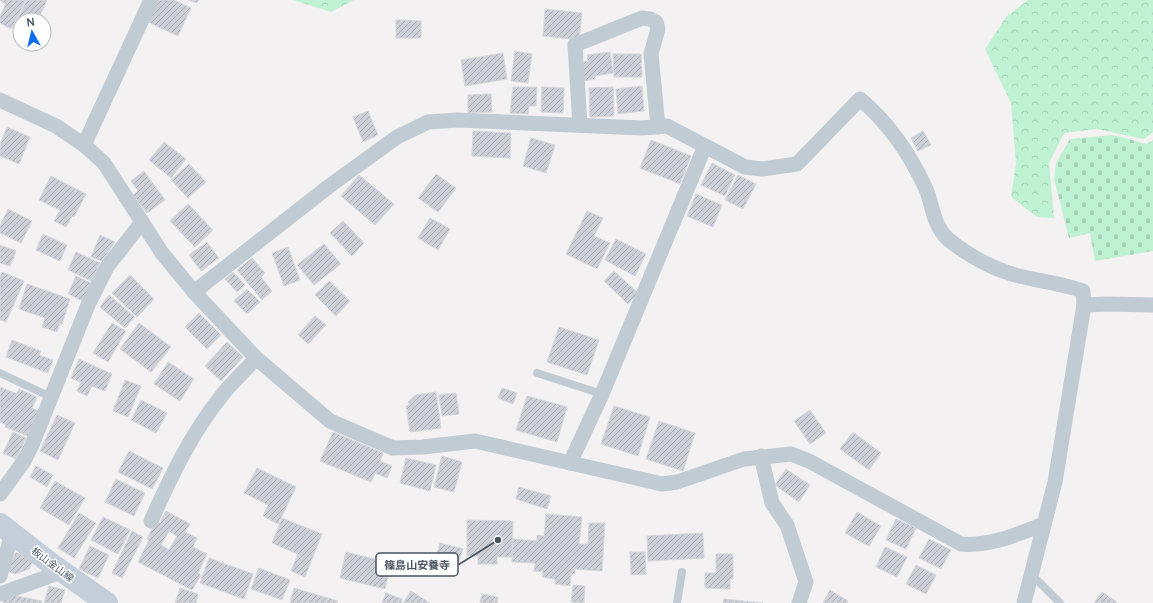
<svg xmlns="http://www.w3.org/2000/svg" width="1153" height="603" font-family="Manrope,'Noto Sans JP',sans-serif">
<style>
.forest{fill:url(#forest-crowns)}
.cemetery{fill:url(#cemetery-stones)}
.building{fill:url(#building-hatch);stroke:#d5d7dd;fill-rule:evenodd}
.lines{fill:none;stroke-linecap:round;stroke-linejoin:round}
.lane{stroke:#c1cbd3;stroke-width:8}
.street{stroke:#c1cbd3;stroke-width:15}
.secondary{stroke:#c3ceda;stroke-width:22}
.labels{text-anchor:middle;stroke-width:3;stroke-linejoin:round;paint-order:stroke}
.street-label{font-size:10px;fill:#485460;stroke:#fff}
.leader{fill:none;stroke:#485460;stroke-width:1.5}
.callout-dot{fill:#485460;stroke:#fff;stroke-width:1.5}
.callout{fill:#fff;stroke:#485460;stroke-width:1.5}
.callout-label{font-size:11px;text-anchor:middle;font-weight:bold;fill:#485460}
</style>
<defs>
<pattern id="forest-crowns" width="20" height="18" patternUnits="userSpaceOnUse"><rect width="20" height="18" fill="#bff2d3"/><path d="M2 6a3 3 0 1 1 6 0M12 15a3 3 0 1 1 6 0" fill="none" stroke="#a6d1b8"/></pattern>
<pattern id="cemetery-stones" width="16" height="16" patternUnits="userSpaceOnUse"><rect width="16" height="16" fill="#bff2d3"/><path d="M2 7V4a2 2 0 0 1 4 0v3zM10 15v-3a2 2 0 0 1 4 0v3z" fill="#a6d1b8"/></pattern>
<pattern id="building-hatch" width="6" height="6" patternUnits="userSpaceOnUse"><rect width="6" height="6" fill="#cdd0d6"/><path d="M-1 1l2-2M0 6l6-6M5 7l2-2" fill="none" stroke="#a8abb1"/></pattern>
</defs>
<rect width="100%" height="100%" fill="#f3f1f1"/>
<g class="forest">
<path d="M293 0H354L331 12Z"/>
<path d="M1028 0H1153V132L1144 139 1097 129 1064 133 1049 163 1054 218 1037 217 1011 197 1016 163 1011 103 985 49 1006 17Z"/>
</g>
<path class="cemetery" d="M1113 135 1147 144 1153 140V251L1095 261 1090 233 1069 238 1054 179 1056 163 1070 139Z"/>
<g class="building">
<path d="M0 0H26L11 29 0 23V16L6 4Z"/>
<path d="M27 0H47L38 20H20V29L14 26Z"/>
<path d="M159 0H174L191 8 178 36 148 22Z"/>
<path d="M188 0H199L197 3Z"/>
<path d="M545 9 582 13 579 40 543 36Z"/>
<path d="M396 20 421 21V38H396Z"/>
<path d="M515 51 532 54 528 83 511 81Z"/>
<path d="M610 52 613 73 595 76V79L583 81 580 63 588 61 587 55Z"/>
<path d="M503 53 507 79 465 86 461 60Z"/>
<path d="M613 54H641L642 77H614Z"/>
<path d="M642 86 644 111 618 114 616 89Z"/>
<path d="M513 87H537L536 106H529L528 114 510 113Z"/>
<path d="M542 87 564 88 563 113 541 112Z"/>
<path d="M613 87 614 116 590 117 589 88Z"/>
<path d="M491 94 492 112 468 113V95Z"/>
<path d="M368 111 378 135 363 142 353 117Z"/>
<path d="M7 127 30 137 19 164 0 156V145Z"/>
<path d="M473 131 511 133 510 158 472 156Z"/>
<path d="M923 131 931 145 918 151 911 138Z"/>
<path d="M531 138 555 145 546 173 523 166Z"/>
<path d="M651 140 691 156 680 184 640 168Z"/>
<path d="M164 142 186 159 171 178 149 160Z"/>
<path d="M712 163 735 175 725 196 701 185Z"/>
<path d="M189 164 206 182 188 198 171 180Z"/>
<path d="M144 171 165 200 147 213 133 195 138 191 131 181Z"/>
<path d="M436 174 456 188 438 212 418 198Z"/>
<path d="M359 175 394 204 375 225 341 196Z"/>
<path d="M738 175 756 184 743 209 725 200Z"/>
<path d="M51 176 86 194 74 217 72 216 66 227 54 221 60 210 39 200Z"/>
<path d="M696 194 722 205 713 227 687 216Z"/>
<path d="M188 204 213 230 195 247 170 221Z"/>
<path d="M8 209 32 221 21 243 0 233V226Z"/>
<path d="M587 211 603 218 594 236 610 243 597 269 566 254Z"/>
<path d="M430 218 450 229 438 250 418 238Z"/>
<path d="M343 221 364 243 352 256 330 233Z"/>
<path d="M43 234 67 245 60 261 36 250Z"/>
<path d="M100 235 115 242 102 261 91 257Z"/>
<path d="M616 239 646 254 635 276 605 260Z"/>
<path d="M207 242 219 258 201 271 189 255Z"/>
<path d="M324 244 341 264 314 285 297 265Z"/>
<path d="M0 245 16 251 10 266 0 263Z"/>
<path d="M288 247 300 280 284 286 272 253Z"/>
<path d="M76 252 100 263 92 281 68 270Z"/>
<path d="M252 258 265 273 261 277 272 291 262 300 237 270Z"/>
<path d="M614 271 638 293 628 304 604 281Z"/>
<path d="M2 272 24 281 6 322 0 320V277Z"/>
<path d="M233 272 245 285 237 292 225 279Z"/>
<path d="M130 275 154 299 137 317 112 293Z"/>
<path d="M76 276 91 283 83 301 68 294Z"/>
<path d="M329 281 350 301 336 316 315 295Z"/>
<path d="M27 284 70 299 62 324 60 323 57 332 42 327 45 318 19 309Z"/>
<path d="M247 289 260 302 247 314 234 301Z"/>
<path d="M109 295 135 317 125 328 100 307Z"/>
<path d="M199 313 221 335 207 349 185 327Z"/>
<path d="M315 316 326 325 308 344 298 335Z"/>
<path d="M112 323 126 331 108 362 93 353Z"/>
<path d="M139 323 171 347 151 372 120 349Z"/>
<path d="M559 327 599 340 587 375 547 362Z"/>
<path d="M12 340 41 351 39 355 53 360 48 373 6 357Z"/>
<path d="M227 342 243 357 221 381 205 366Z"/>
<path d="M79 359 112 374 105 391 92 386 87 396 77 391 81 382 71 378Z"/>
<path d="M168 362 194 379 180 401 154 384Z"/>
<path d="M125 380 141 386 128 417 113 411Z"/>
<path d="M0 387 17 394 19 389 37 397 32 408 38 411 28 436 5 427 6 425 0 422Z"/>
<path d="M502 388 517 393 513 404 498 398Z"/>
<path d="M436 392 441 428 410 432 406 406 409 405 408 402 415 395Z"/>
<path d="M456 393 459 414 442 416 439 395Z"/>
<path d="M527 396 567 407 557 442 516 430Z"/>
<path d="M141 400 167 413 156 433 131 420Z"/>
<path d="M614 406 650 417 638 456 601 444Z"/>
<path d="M810 410 826 433 810 444 794 421Z"/>
<path d="M57 415 75 423 58 460 40 451Z"/>
<path d="M659 421 695 433 683 471 646 459Z"/>
<path d="M13 432 26 438 16 459 3 453Z"/>
<path d="M333 432 383 453 380 461 392 466 387 478 375 473 371 482 320 461Z"/>
<path d="M853 432 881 453 869 470 840 449Z"/>
<path d="M129 451 163 468 152 489 118 472Z"/>
<path d="M442 456 462 462 454 492 434 487Z"/>
<path d="M406 458 436 465 430 491 400 483Z"/>
<path d="M36 466 53 475 47 487 30 477Z"/>
<path d="M257 468 296 487 278 524 263 516 268 505 244 493Z"/>
<path d="M786 469 810 485 799 502 775 485Z"/>
<path d="M116 479 145 493 134 516 105 502Z"/>
<path d="M55 481 85 498 69 525 40 508Z"/>
<path d="M519 487 551 496 547 509 516 499Z"/>
<path d="M166 511 190 524 185 532 197 538 193 547 207 554 198 573 201 575 192 590 138 562 149 540 147 539 156 521 160 523ZM169 531 177 536 169 550 161 545Z"/>
<path d="M857 512 881 526 869 546 845 533Z"/>
<path d="M79 513 96 523 74 558 58 548Z"/>
<path d="M546 514 582 517 579 544H588L589 523H605L602 571 575 569V574H571L570 586 555 584V579L542 577 543 572 534 571 535 563 512 562 513 539 537 541V535L544 536Z"/>
<path d="M103 517 130 530 118 554 91 540Z"/>
<path d="M282 518 322 534 305 577 291 571 298 554 272 543Z"/>
<path d="M896 519 916 528 906 549 886 540Z"/>
<path d="M467 520 513 521 512 557H497V564H478V556H467Z"/>
<path d="M132 531 143 537 122 578 112 573Z"/>
<path d="M703 533 704 558 648 561 647 536Z"/>
<path d="M929 539 951 550 941 569 919 558Z"/>
<path d="M440 543 463 549 456 571 434 565Z"/>
<path d="M90 546 109 555 98 578 79 569Z"/>
<path d="M885 547 907 557 897 577 876 567Z"/>
<path d="M16 552 33 562 29 569 15 574 7 571Z"/>
<path d="M346 552 391 563 385 589 340 578Z"/>
<path d="M630 552H645L646 574 631 575Z"/>
<path d="M716 554H733V579H730V589L705 588V573H716Z"/>
<path d="M209 558 253 574 244 599 200 583Z"/>
<path d="M916 565 936 575 926 594 906 584Z"/>
<path d="M259 568 290 580 282 600 251 589Z"/>
<path d="M573 585 585 586 584 603 571 602Z"/>
<path d="M49 586 65 590 61 603H44Z"/>
<path d="M180 588 198 594 196 603H175Z"/>
<path d="M294 588 338 601 337 603H290Z"/>
<path d="M830 590 848 601 847 603H823Z"/>
<path d="M411 591 430 603H403Z"/>
<path d="M1102 592 1117 602 1116 603H1094Z"/>
<path d="M386 593 402 599 401 603H382Z"/>
<path d="M5 594 42 601 41 603H3Z"/>
<path d="M482 594 498 597 497 603H480Z"/>
<path d="M724 599 763 603H723Z"/>
</g>
<g class="lines">
<g class="lane">
<path d="M0 373 51 397"/>
<path d="M537 373 602 394"/>
<path d="M1032 575 1060 603"/>
<path d="M677 603 682 572"/>
</g>
<g class="street">
<path d="M0 100 56 126 84 145 104 163 162 253 194 292 256 358 330 421 393 448 423 447 475 441 662 484 677 482 744 459 791 454 809 461 961 544C989 547 1018 534 1044 524"/>
<path d="M580 125 575 45 642 18 650 19 656 22 658 29 651 54 658 127"/>
<path d="M84 145 151 0"/>
<path d="M194 292 328 187 397 137 428 122 458 120 642 128 667 126 745 167 762 169 797 164 860 99C890 124 910 154 926 189 933 206 933 225 948 239 968 256 998 272 1024 277 1044 282 1063 284 1083 291L1084 305 1055 482 1024 603"/>
<path d="M1084 305 1106 304 1153 305"/>
<path d="M761 456 772 503 787 525 806 582 799 603"/>
<path d="M570 463 602 394 705 146"/>
<path d="M0 494 24 461 32 445 88 305 107 267 142 222"/>
<path d="M151 521C171 476 192 432 223 394 233 381 246 370 256 358"/>
<path d="M0 576 12 534"/>
<path d="M0 594 61 572"/>
</g>
<path class="secondary" d="M0 524 50 563 107 603"/>
</g>
<g class="labels">
<g class="street-label">
<text transform="translate(53 564) rotate(37)" y="4">板山金山線</text>
</g>
</g>
<path class="leader" d="M498 540L458 565"/>
<circle class="callout-dot" cx="498" cy="540" r="4"/>
<rect class="callout" x="376" y="553" width="82" height="23" rx="4"/>
<g class="callout-label">
<text x="417" y="569">篠島山安養寺</text>
</g>
<g transform="translate(32 32) rotate(352)"><circle r="19" fill="#ffffff" stroke="#b6bbbf"/>
<path d="M0-3L7 15L0 10L-7 15Z" fill="#116ded"/>
<text y="-6" font-size="11" font-weight="bold" text-anchor="middle" fill="#485460">N</text>
</g>
</svg>
